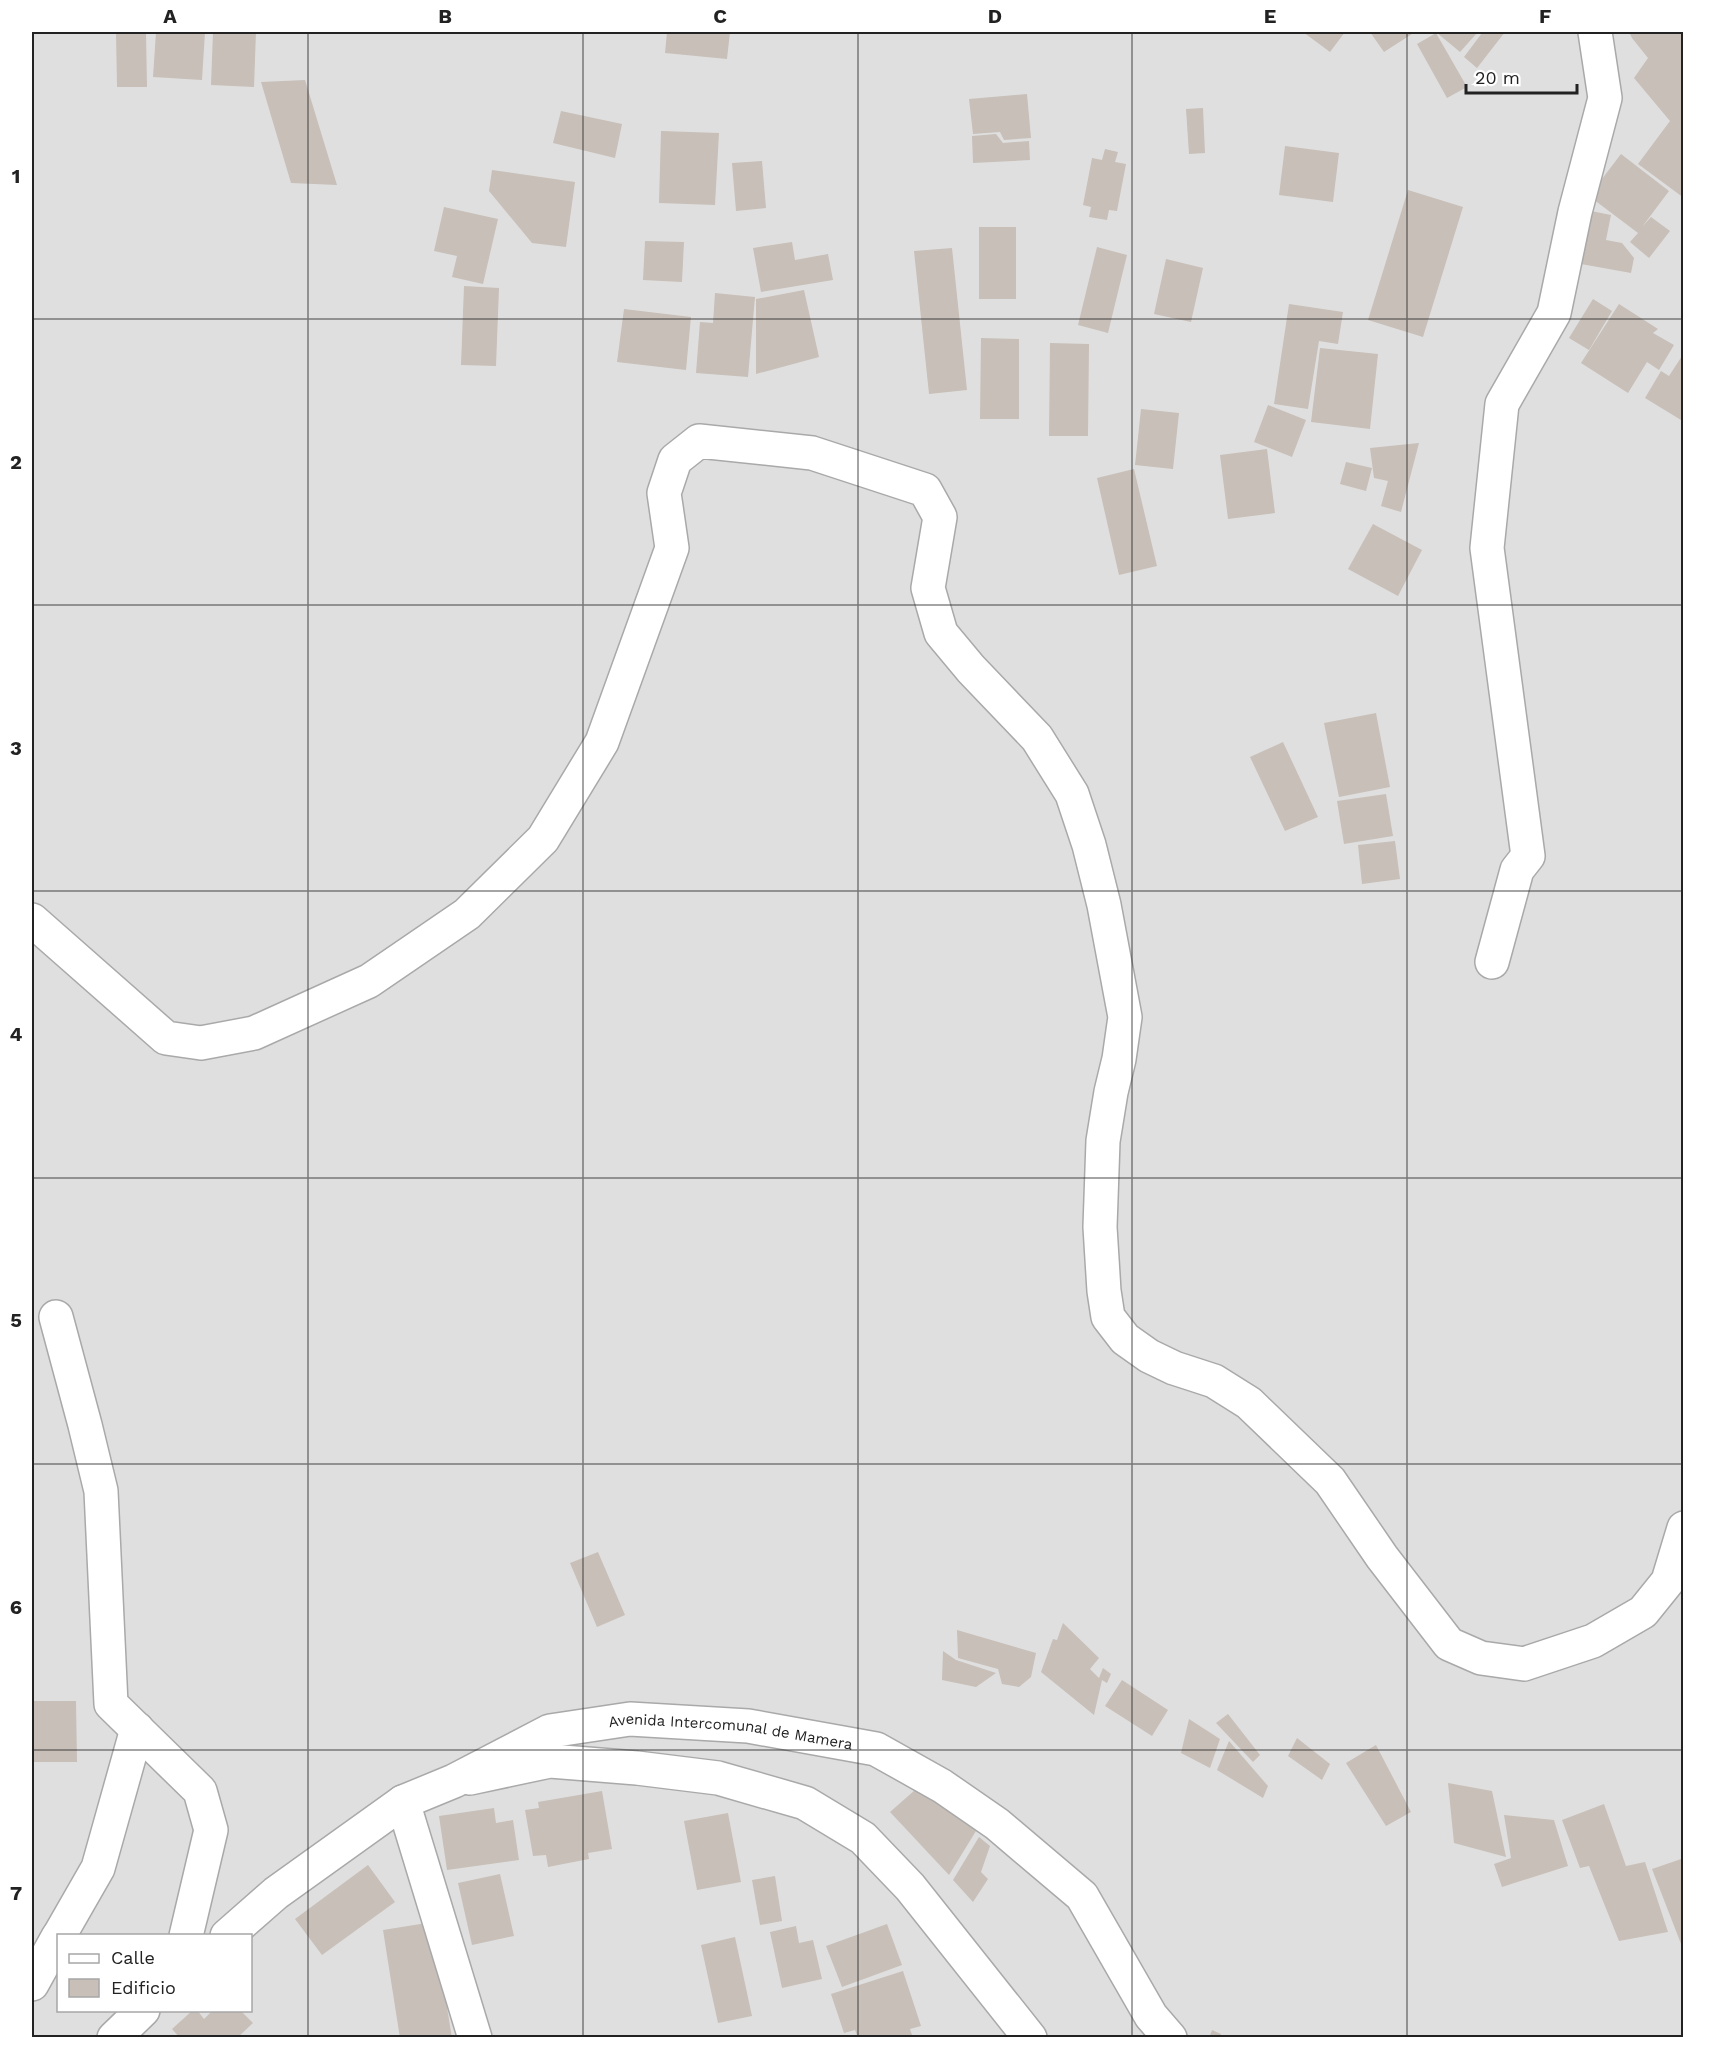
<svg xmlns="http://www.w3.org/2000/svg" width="1715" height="2069" font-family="'Work Sans',sans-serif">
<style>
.residential{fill:#e0dfdf;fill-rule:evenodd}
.building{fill:#c7bfb8}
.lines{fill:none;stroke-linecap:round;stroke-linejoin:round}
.minor-casing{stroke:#a9a9a9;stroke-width:36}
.tertiary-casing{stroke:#a9a9a9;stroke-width:36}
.minor{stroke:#fff;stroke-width:33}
.tertiary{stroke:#fff;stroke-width:33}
.grid{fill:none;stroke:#222;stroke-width:1.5;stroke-opacity:0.55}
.labels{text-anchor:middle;stroke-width:6;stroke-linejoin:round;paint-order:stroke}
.street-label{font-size:15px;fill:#222;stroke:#fff}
.neatline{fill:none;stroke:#222;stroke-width:2}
.grid-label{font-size:20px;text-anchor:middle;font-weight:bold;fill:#222}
</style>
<rect width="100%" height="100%" fill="#f2efe9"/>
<path class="residential" d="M32 32H1683V2037L32 2038ZM58 1936H250V2010H58Z"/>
<g class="building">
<path d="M116 32H146L147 87H117Z"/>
<path d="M156 32H205L202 80 153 77Z"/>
<path d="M213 32H256L254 87 211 85Z"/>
<path d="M667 32H730L727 59 665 53Z"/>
<path d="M1303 32H1345L1330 52Z"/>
<path d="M1370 32H1415L1384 52Z"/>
<path d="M1436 32H1475L1477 33 1460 52Z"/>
<path d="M1480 32H1505L1477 68 1464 57 1482 33Z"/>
<path d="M1629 32H1684V198L1638 164 1670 121 1634 78 1648 58 1632 38Z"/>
<path d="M1436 33 1467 87 1447 98 1417 44Z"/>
<path d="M305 80 337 185 291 183 261 82Z"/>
<path d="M1027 94 1031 138 1004 140 1000 132 973 134 969 99Z"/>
<path d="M1203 108 1205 153 1189 154 1186 109Z"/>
<path d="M561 111 622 124 615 158 553 143Z"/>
<path d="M661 131 719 133 715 205 659 203Z"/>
<path d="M996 134 1003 143 1029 141 1030 160 973 163 972 136Z"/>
<path d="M1285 146 1339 153 1333 202 1279 195Z"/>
<path d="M1105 149 1118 152 1115 162 1126 164 1117 211 1109 210 1107 220 1089 217 1091 207 1083 205 1092 158 1102 160Z"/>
<path d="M1621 154 1669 191 1642 227 1651 217 1670 231 1649 258 1630 242 1638 233 1589 196Z"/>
<path d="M762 161 766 208 736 211 732 163Z"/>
<path d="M492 170 575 182 566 247 532 243 489 191Z"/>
<path d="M1408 190 1463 207 1423 337 1368 320Z"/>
<path d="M444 207 498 219 483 284 452 277 457 256 434 251Z"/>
<path d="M1591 211 1611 215 1606 240 1622 243 1634 258 1631 273 1581 264Z"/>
<rect x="979" y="227" width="37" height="72"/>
<path d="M645 241 684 242 682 282 643 280Z"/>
<path d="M792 242 795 260 828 254 833 280 761 292 753 248Z"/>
<path d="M1097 247 1127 255 1108 333 1078 325Z"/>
<path d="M952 248 967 390 929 394 914 251Z"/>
<path d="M1166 259 1203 268 1191 322 1154 314Z"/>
<path d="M464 286 499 288 496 366 461 365Z"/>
<path d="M804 290 819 357 756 374V299Z"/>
<path d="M715 293 755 297 748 377 696 373 700 322 713 323Z"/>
<path d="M1593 299 1612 311 1589 350 1569 338Z"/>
<path d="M1289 304 1343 312 1338 344 1319 341 1308 409 1274 404Z"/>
<path d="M1619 304 1658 329 1653 333 1674 345 1659 370 1647 362 1628 393 1581 363Z"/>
<path d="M624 309 691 317 686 370 617 362Z"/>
<path d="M981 338 1019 339V419H980Z"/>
<path d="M1050 343 1089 344 1088 436H1049Z"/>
<path d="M1320 348 1378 354 1370 429 1311 422Z"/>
<path d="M1684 353V416L1681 420 1645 398 1661 371 1669 376Z"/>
<path d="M1268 405 1306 420 1292 457 1254 442Z"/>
<path d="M1141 409 1179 413 1173 469 1135 465Z"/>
<path d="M1419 443 1401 512 1381 506 1388 481 1374 478 1370 448Z"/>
<path d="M1267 449 1275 513 1228 519 1220 455Z"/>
<path d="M1346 462 1372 468 1366 491 1340 484Z"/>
<path d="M1134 469 1157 566 1119 575 1097 478Z"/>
<path d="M1373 524 1422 550 1398 596 1348 569Z"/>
<path d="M1376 713 1390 787 1339 797 1324 723Z"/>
<path d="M1283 742 1318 817 1285 831 1250 757Z"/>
<path d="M1386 794 1393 836 1344 844 1337 801Z"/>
<path d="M1395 841 1400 879 1362 884 1358 845Z"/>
<path d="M598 1552 625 1615 597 1627 570 1563Z"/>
<path d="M1063 1623 1099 1658 1090 1669 1099 1678 1103 1668 1111 1674 1107 1683 1102 1680 1094 1715 1041 1672 1053 1639 1057 1640Z"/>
<path d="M957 1630 1036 1653 1031 1677 1019 1687 1002 1684 998 1669 958 1658Z"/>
<path d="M943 1651 956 1660 996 1673 976 1687 942 1680Z"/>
<path d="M1122 1680 1168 1710 1152 1736 1105 1706Z"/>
<path d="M32 1701H76L77 1762H32Z"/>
<path d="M1228 1714 1260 1755 1253 1762 1216 1723Z"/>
<path d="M1189 1719 1220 1739 1210 1768 1181 1753Z"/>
<path d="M1297 1738 1330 1764 1322 1780 1288 1756Z"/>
<path d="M1229 1741 1268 1786 1263 1798 1217 1770Z"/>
<path d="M1376 1745 1411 1812 1386 1826 1346 1763Z"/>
<path d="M923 1783 976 1831 949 1875 890 1812Z"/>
<path d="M1448 1783 1492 1791 1506 1857 1454 1843Z"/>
<path d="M602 1791 612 1849 588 1853 589 1859 548 1867 546 1855 533 1856 525 1810 539 1808 538 1802Z"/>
<path d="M1604 1804 1626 1866 1645 1862 1668 1932 1619 1941 1589 1866 1580 1868 1562 1820Z"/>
<path d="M494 1808 496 1823 513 1820 519 1860 447 1870 439 1816Z"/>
<path d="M728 1813 741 1882 697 1890 684 1821Z"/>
<path d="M1504 1815 1554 1820 1568 1866 1502 1887 1494 1864 1511 1858Z"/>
<path d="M979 1837 990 1846 981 1872 988 1879 973 1902 953 1880Z"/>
<path d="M1684 1858V1949H1683L1652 1869Z"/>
<path d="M368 1865 395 1902 322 1955 295 1919Z"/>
<path d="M500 1874 514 1936 472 1945 458 1883Z"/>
<path d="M775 1876 782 1921 760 1925 752 1880Z"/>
<path d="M433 1922 452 2038H400L383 1930Z"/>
<path d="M887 1924 902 1965 842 1987 826 1946Z"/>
<path d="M796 1926 799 1943 813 1940 822 1979 782 1988 770 1932Z"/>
<path d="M735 1937 752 2016 718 2023 701 1945Z"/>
<path d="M903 1971 921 2026 910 2029 913 2038H858L855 2030 844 2033 831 1994Z"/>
<path d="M193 2010H197L204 2019 213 2010H240L253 2023 237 2038H180L172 2029Z"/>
<path d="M1212 2030 1221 2034 1220 2038H1209Z"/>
</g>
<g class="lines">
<g class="minor-casing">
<g id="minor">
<path d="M32 920 166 1038 201 1043 254 1033 369 981 467 914 543 839 602 742 672 548 664 493 675 460 699 441 812 453 925 490 940 517 928 588 941 633 971 669 1037 738 1072 794 1089 845 1104 905 1125 1017 1119 1059 1111 1092 1103 1141 1100 1227 1104 1291 1108 1317 1125 1339 1149 1356 1174 1368 1214 1381 1249 1403 1330 1481 1382 1557 1449 1644 1481 1658 1524 1664 1593 1641 1643 1612 1668 1581 1684 1528"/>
<path d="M1492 962 1517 870 1528 856 1487 548 1502 404 1554 313 1575 212 1605 98 1595 32"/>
<path d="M56 1317 85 1425 101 1491 111 1704 200 1791 211 1830 186 1936"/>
<path d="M470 1778 550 1761 637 1768 718 1778 805 1803 863 1838 910 1887 1030 2038"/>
<path d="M403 1802 475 2038"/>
<path d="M59 1936 98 1868 137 1729"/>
<path d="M32 1984 58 1937"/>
</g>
</g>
<g class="tertiary-casing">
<g id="tertiary">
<path id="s1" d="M227 1936 276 1893 403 1802 454 1781 550 1731 630 1719 748 1726 876 1749 942 1786 997 1824 1082 1896 1151 2016 1170 2038"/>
<path d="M114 2038 143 2010"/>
</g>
</g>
<use href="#minor" class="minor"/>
<use href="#tertiary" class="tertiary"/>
</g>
<path class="grid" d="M308 32V2038M583 32V2038M858 32V2038M1132 32V2038M1407 32V2038M32 319H1684M32 605H1684M32 891H1684M32 1178H1684M32 1464H1684M32 1750H1684"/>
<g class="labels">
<g class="street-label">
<text dy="5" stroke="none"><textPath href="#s1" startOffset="567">Avenida Intercomunal de Mamera</textPath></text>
</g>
</g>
<rect width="1715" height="2069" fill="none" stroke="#ffffff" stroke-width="66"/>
<rect x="57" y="1934" width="195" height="78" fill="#ffffff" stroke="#a7a7a7" stroke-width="1.5"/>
<rect x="69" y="1954" width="30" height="9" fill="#ffffff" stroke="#a7a7a7" stroke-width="1.5"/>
<text x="111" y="1964" font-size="18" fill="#222222">Calle</text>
<rect x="69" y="1979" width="30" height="18" fill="#c7bfb8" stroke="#a7a7a7" stroke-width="1.5"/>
<text x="111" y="1994" font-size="18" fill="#222222">Edificio</text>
<path d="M1466 84v9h111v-9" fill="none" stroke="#222222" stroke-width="3"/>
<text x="1475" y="84" font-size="18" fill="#222222" stroke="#ffffff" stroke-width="4.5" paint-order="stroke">20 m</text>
<rect x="33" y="33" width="1649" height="2003" class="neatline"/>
<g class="grid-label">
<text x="170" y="23">A</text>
<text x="445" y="23">B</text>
<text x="720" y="23">C</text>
<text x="995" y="23">D</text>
<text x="1270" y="23">E</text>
<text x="1545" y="23">F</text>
<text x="16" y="183">1</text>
<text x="16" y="469">2</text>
<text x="16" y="755">3</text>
<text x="16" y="1041">4</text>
<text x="16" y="1327">5</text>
<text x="16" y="1614">6</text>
<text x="16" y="1900">7</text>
</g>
</svg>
